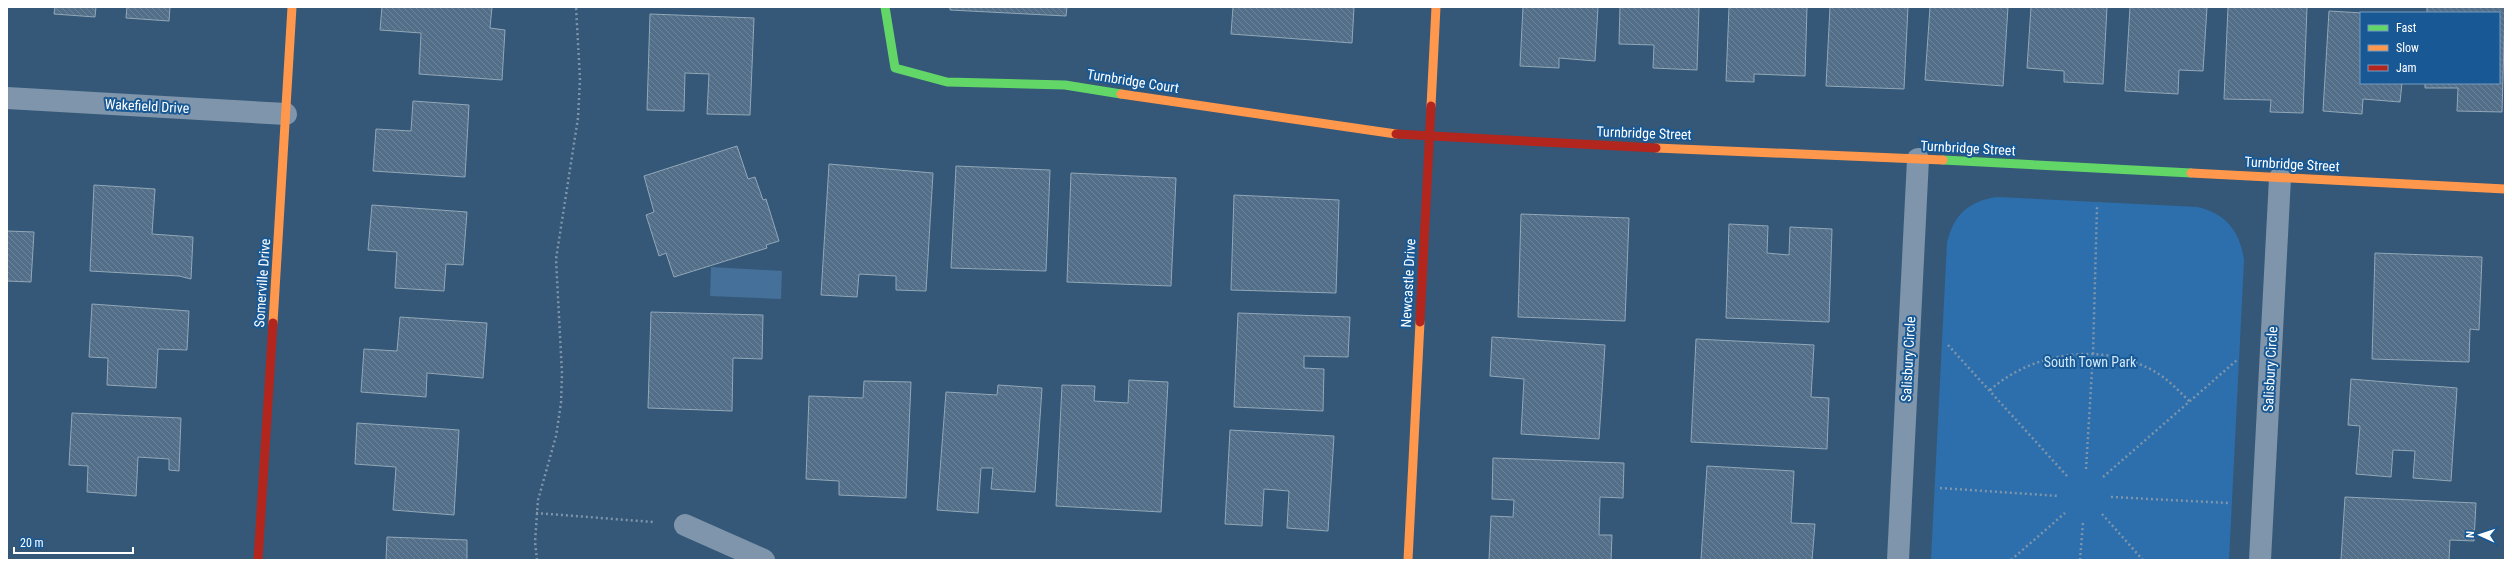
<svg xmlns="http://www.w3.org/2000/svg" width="2512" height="567" font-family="'Roboto Condensed',sans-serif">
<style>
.park{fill:#2d6fac}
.water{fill:#44709a}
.building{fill:url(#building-back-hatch);stroke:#92a7b8}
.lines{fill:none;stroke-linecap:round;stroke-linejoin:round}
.path{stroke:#7e95ab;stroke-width:2.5;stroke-dasharray:2 3;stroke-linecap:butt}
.street{stroke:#7e95ab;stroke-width:22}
.fast{stroke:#63d668;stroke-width:9}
.slow{stroke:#ff974d;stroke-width:9}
.jam{stroke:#b3261e;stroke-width:9}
.labels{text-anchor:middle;stroke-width:4;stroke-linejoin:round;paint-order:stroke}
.street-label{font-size:14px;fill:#fff;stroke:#185995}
.park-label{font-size:14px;fill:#d1e8fb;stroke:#185995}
</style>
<defs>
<pattern id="building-back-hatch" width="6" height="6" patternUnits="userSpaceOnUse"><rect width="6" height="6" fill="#526e88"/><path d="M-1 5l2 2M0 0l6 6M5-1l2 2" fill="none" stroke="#6c849a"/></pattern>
</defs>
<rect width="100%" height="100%" fill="#355878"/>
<path class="park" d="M1997 197 2197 207C2226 213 2240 232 2244 260L2229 560H1931L1947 243C1953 215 1969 201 1997 197Z"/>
<path class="water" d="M711 267 782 271 781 299 710 296Z"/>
<g class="building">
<path d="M55 7H96L95 17 54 14Z"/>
<path d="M127 7H170L169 21 126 18Z"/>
<path d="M382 7H492L490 28 505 30 502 80 419 74 421 33 380 30Z"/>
<path d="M950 7H1067L1066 16 950 10Z"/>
<path d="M1233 7H1354L1352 43 1231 34Z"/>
<path d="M1523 7H1598L1595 61 1559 58V68L1520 66Z"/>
<path d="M1620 7H1699L1697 70 1653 68 1654 45 1619 44Z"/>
<path d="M1729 7H1807L1805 76 1754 74V82L1726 81Z"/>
<path d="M1830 7H1908L1904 89 1826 86Z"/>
<path d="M1930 7H2008L2003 86 1925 80Z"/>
<path d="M2031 7H2107L2103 84 2064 82V71L2027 68Z"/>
<path d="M2130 7H2207L2203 71 2179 70 2178 94 2125 91Z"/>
<path d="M2228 7H2307L2303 113 2270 112 2271 100 2224 99Z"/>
<path d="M2427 7H2505L2502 112 2457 111 2458 88H2425V83H2499V13H2427Z"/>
<path d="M2329 11 2363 13H2361V83H2402L2400 102 2363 99 2362 114 2323 111Z"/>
<path d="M650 14 754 18 750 115 707 114 709 74 685 73 684 111 647 110Z"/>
<path d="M413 101 469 105 465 177 373 171 376 129 411 131Z"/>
<path d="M737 146 748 179 755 177 763 200 766 199 779 241 766 245 767 248 674 277 666 253 659 256 646 215 654 212 644 176Z"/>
<path d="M829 164 933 173 926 291 896 290V276L859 274 857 297 821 295Z"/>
<path d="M956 166 1050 170 1046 271 951 268Z"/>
<path d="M1071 173 1176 178 1171 286 1067 282Z"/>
<path d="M94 185 155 189 152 234 193 237 191 279 179 276 90 271Z"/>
<path d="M1234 195 1339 200 1336 293 1231 290Z"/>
<path d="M372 205 467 212 463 265 446 264 444 291 395 288 397 252 368 250Z"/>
<path d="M1521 214 1629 218 1625 321 1518 317Z"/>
<path d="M1729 224 1768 226 1767 253 1789 255 1790 227 1832 229 1829 322 1726 318Z"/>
<path d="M7 231 34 232 31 282 7 281Z"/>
<path d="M2375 253 2482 257 2479 330 2470 329 2469 362 2372 359Z"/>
<path d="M92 304 189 311 187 350 158 349 156 388 107 385 108 358 89 357Z"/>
<path d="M651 312 763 315 762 359 733 358 732 411 648 408Z"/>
<path d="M1238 313 1350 317 1348 357 1304 356V368L1324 369 1323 411 1234 407Z"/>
<path d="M400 317 487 323 483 378 427 373 426 397 361 392 364 349 397 351Z"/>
<path d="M1492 337 1605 345 1599 439 1521 434 1524 379 1490 376Z"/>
<path d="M1696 339 1814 345 1811 397 1829 398 1827 449 1691 442Z"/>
<path d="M2351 379 2457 388 2451 481 2413 478 2415 451 2393 450 2391 477 2356 474 2360 426 2348 425Z"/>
<path d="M1129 380 1168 382 1161 512 1056 506 1062 385 1095 386 1094 401 1128 403Z"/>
<path d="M864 381 911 382 906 498 839 495V481L806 479 809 396 863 398Z"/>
<path d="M998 385 1042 388 1035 492 991 489 993 468H981L978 513 937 510 946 392 997 395Z"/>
<path d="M72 413 181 418 179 471 169 470V459L138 457 136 496 87 492 88 466 69 465Z"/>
<path d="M357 423 459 430 454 515 393 510 396 467 355 464Z"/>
<path d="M1230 430 1334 436 1328 531 1287 528 1289 491 1264 489 1262 526 1225 524Z"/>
<path d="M1493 458 1624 463 1623 498 1600 497 1599 535H1612L1611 560H1489L1491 516 1513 517 1514 500 1492 499Z"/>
<path d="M1707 466 1794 471 1791 523 1815 524 1812 560H1701Z"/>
<path d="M2345 497 2476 503 2474 541 2450 540 2449 560H2341Z"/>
<path d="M387 537 467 540V560H386Z"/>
</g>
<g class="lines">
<g class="path">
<path d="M1948 345 2067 476"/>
<path d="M1990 390C2033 352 2101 342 2152 370 2167 378 2178 390 2190 402"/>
<path d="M2086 469 2093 354 2097 207"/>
<path d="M2103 477 2237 360"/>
<path d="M1940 488 2059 496"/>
<path d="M2111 497 2229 503"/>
<path d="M536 513 653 522"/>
<path d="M2102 514 2143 560"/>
<path d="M537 560 535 542 538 500 556 436 561 403 562 374 556 259 578 118 580 79 576 7"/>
<path d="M2011 560 2065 513"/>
<path d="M2080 560 2083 522"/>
</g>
<g class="street">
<path d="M7 98 286 114"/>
<path d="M685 525 764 560"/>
<path d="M1898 560 1918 159"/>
<path d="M2260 560 2280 178"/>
</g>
<g class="fast">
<path d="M885 7 895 68 947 82 1065 85 1121 94"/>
<path d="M1943 160 2191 173"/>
</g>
<g class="slow">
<path d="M1121 94 1396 134"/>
<path d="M1431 106 1436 7"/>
<path d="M1656 148 1943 160"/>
<path d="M2191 173 2505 189"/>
<path d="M273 323 292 7"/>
<path d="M1408 560 1420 322"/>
</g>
<g class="jam">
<path d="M1396 134 1656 148"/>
<path d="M1420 322 1431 106"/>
<path d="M258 560 273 323"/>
</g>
</g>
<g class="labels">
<g class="street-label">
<text transform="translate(1133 81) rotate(9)" y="5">Turnbridge Court</text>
<text transform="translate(147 106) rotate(3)" y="5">Wakefield Drive</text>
<text transform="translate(1644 133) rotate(2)" y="5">Turnbridge Street</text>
<text transform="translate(1968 148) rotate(3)" y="5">Turnbridge Street</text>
<text transform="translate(2292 164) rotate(3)" y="5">Turnbridge Street</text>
<text transform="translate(262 283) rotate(-86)" y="5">Somerville Drive</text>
<text transform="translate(1408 283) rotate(-87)" y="5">Newcastle Drive</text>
<text transform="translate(1908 359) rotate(-87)" y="5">Salisbury Circle</text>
<text transform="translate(2270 369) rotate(-87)" y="5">Salisbury Circle</text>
</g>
<g class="park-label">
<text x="2090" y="367">South Town Park</text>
</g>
</g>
<rect width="2512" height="567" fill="none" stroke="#ffffff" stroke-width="16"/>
<rect x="2360" y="12" width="140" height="72" fill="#185995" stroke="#749bbf"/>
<rect x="2368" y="25" width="20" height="6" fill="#63d668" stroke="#749bbf"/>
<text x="2396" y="32" font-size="12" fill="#ffffff">Fast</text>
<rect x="2368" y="45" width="20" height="6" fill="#ff974d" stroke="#749bbf"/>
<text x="2396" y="52" font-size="12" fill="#ffffff">Slow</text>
<rect x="2368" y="65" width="20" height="6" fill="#b3261e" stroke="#749bbf"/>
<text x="2396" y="72" font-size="12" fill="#ffffff">Jam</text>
<g transform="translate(2480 535) rotate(273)" stroke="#185995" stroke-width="3" paint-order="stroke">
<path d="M0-3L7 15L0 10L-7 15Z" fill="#ffffff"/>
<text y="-6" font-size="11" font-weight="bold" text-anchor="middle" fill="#ffffff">N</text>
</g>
<path d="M14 547v6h119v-6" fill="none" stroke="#ffffff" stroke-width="2"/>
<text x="20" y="547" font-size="12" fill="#ffffff" stroke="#185995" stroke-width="3" paint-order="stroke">20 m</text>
</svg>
